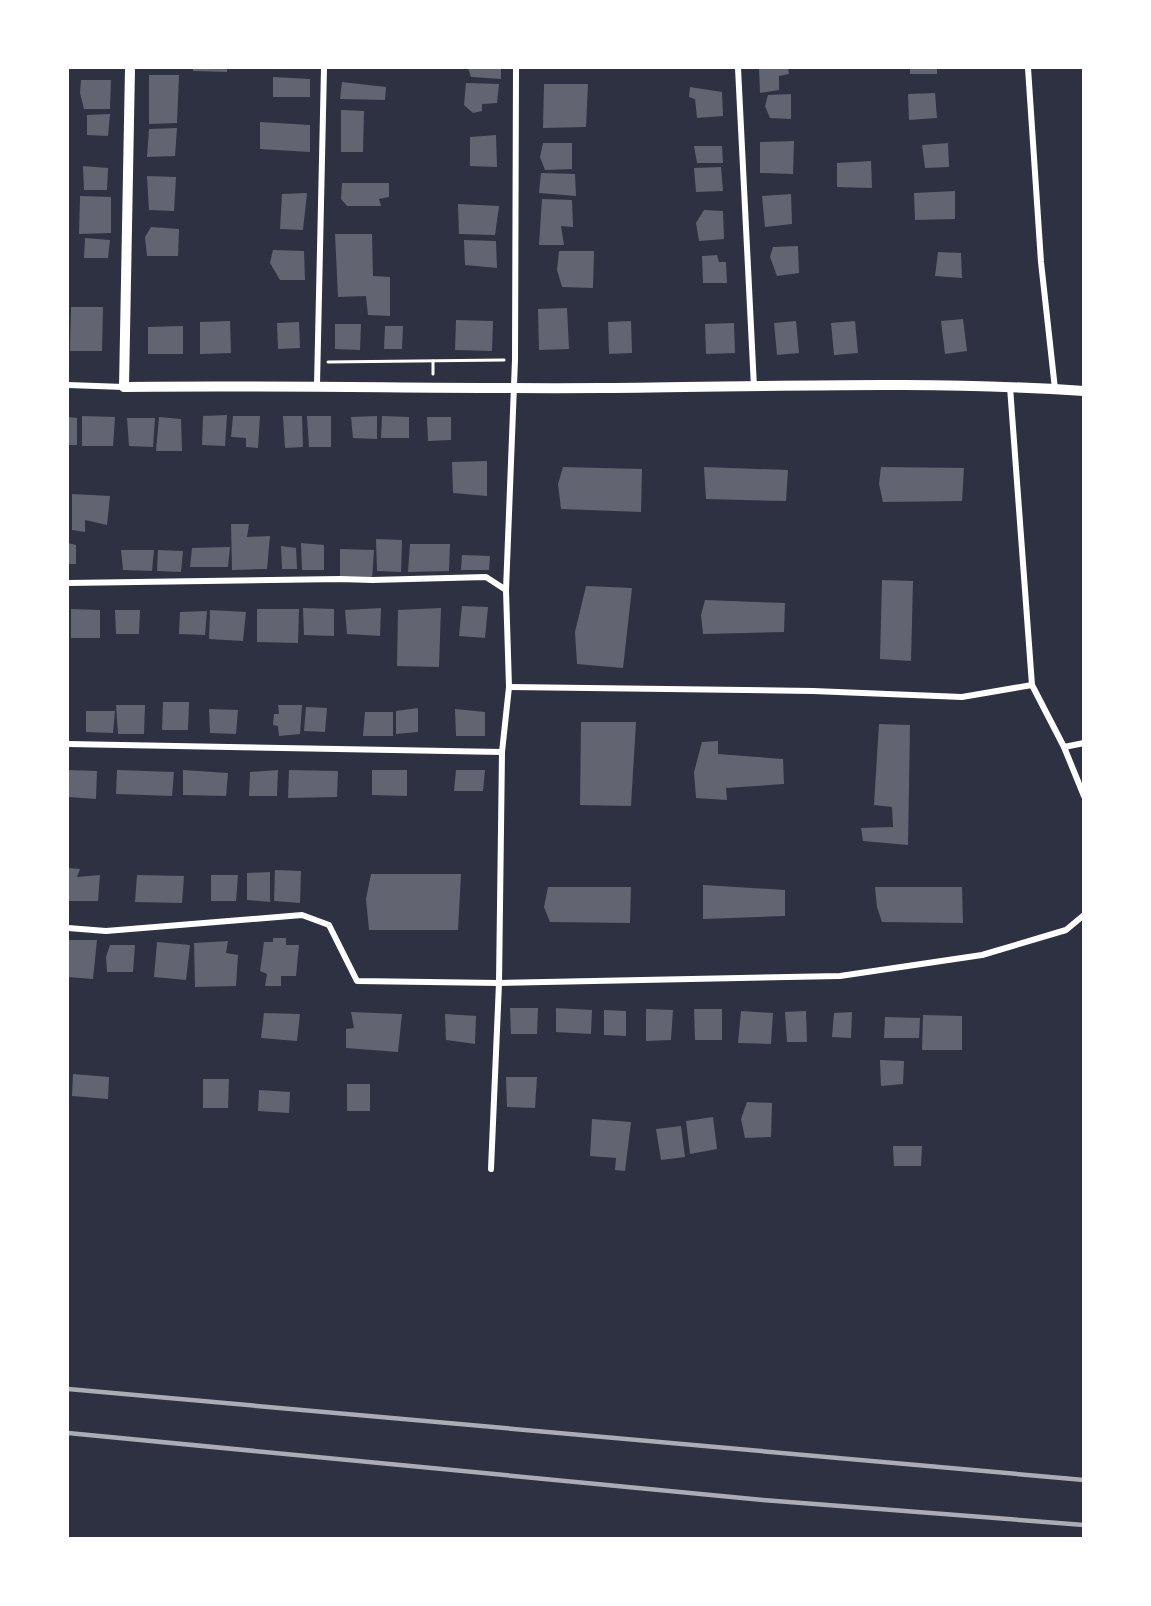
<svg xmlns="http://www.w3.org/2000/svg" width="1151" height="1606" font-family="Commissioner,sans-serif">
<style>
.building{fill:#626471}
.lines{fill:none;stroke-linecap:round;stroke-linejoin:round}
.path{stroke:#fff;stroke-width:3}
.minor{stroke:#fff;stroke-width:6}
.tertiary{stroke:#fff;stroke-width:10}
.rail{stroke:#abadb3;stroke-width:4.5}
</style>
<rect width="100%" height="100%" fill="#2d3142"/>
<g class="building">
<path d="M193 68H227V72L193 71Z"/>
<path d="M468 68H501V79L471 77Z"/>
<path d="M759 68H788L789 74 779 76V90L760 93Z"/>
<rect x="910" y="68" width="27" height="6"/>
<path d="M149 75H179L177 123 149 124Z"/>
<path d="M273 77 310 79V97H273Z"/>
<path d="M81 80H111L110 109H84L80 93Z"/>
<path d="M342 82 386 87 385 100 340 99Z"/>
<path d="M466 83 499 84 497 103 482 104V111L473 113 464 105Z"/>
<path d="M544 84H588L586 127 543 128Z"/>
<path d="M690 87 722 92 723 116 697 118 695 99 689 97Z"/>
<path d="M935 93 937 118 909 120 908 94Z"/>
<path d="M791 94V119L770 118 765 106 768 95Z"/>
<path d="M341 110 364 111 363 152H341Z"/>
<path d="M110 114 108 136 87 135V115Z"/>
<path d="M260 122 310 125V152L260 149Z"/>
<path d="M177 128 175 156 147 157 149 129Z"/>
<path d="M496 135 497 167 470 166V137Z"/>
<path d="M794 141 793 174 760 173V142Z"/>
<path d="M543 143H572V169L545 170 540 157Z"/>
<path d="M948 143 949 167 925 168 922 145Z"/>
<path d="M694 146H722L723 163H697Z"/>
<path d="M871 161 872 188 837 187V163Z"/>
<path d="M83 166 108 168 107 190H84Z"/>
<path d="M721 167 723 191 696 192 694 168Z"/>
<path d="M541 173 575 174 576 196 539 193Z"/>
<path d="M147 176 176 177 174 211 149 210Z"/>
<path d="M342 183H389V197L379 199 381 206H347L341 199Z"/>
<path d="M955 191V219L915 220 914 193Z"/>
<path d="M307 193 303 230 280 229 282 194Z"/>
<path d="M791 194 792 224 765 227 762 196Z"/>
<path d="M80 196 111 197V233L79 234Z"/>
<path d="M542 199 572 200 573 227 561 226 564 245H539Z"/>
<path d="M458 204 499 206 495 235 459 234Z"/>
<path d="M704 210 723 211 724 239 699 241 696 223Z"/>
<path d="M151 227 179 229 178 256H147L145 237Z"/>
<path d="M335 234H372L373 276 390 277V316L368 315 366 296 338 297Z"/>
<path d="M85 238 110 240 108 258H84Z"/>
<path d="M464 240 496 241 497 268 465 265Z"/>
<path d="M798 246 799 273 777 276 770 257 773 247Z"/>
<path d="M273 250 304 251 305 280H280L270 263Z"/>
<path d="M559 251H594L593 288 562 287 557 270Z"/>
<path d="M938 252 961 253 962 278 935 276Z"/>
<path d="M717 255 719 262H726L727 283H703L702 256Z"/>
<path d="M71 307H103L102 351H70Z"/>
<path d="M567 308 569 349 539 350 538 309Z"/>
<path d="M963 319 967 351 945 354 941 321Z"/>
<path d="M456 320 493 321 492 351 455 350Z"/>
<path d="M230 321 231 353 200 354V322Z"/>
<path d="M631 321 632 353 609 354 608 322Z"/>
<path d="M796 321 799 353 777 355 774 323Z"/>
<path d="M855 321 858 353 834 355 831 323Z"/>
<path d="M299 322 300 348 278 349 277 323Z"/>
<path d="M734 323 735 353 706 354 705 324Z"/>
<path d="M335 324H361L360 350 335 349Z"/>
<path d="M183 326V354H148V327Z"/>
<path d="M385 326H403L402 349H384Z"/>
<path d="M227 415 225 446 202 445 203 416Z"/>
<path d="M82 416 115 417 113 446H82Z"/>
<path d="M233 416H260L258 448 246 447V438L231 437Z"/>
<path d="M283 416H302L303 447 285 448Z"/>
<path d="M307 416H331V447H309Z"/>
<path d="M377 416V439L353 438 351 417Z"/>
<path d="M382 416 409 417V438H381Z"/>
<path d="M68 417 77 418V445H68Z"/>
<path d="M159 417 181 419 182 451H156Z"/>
<path d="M427 417H451V440L428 441Z"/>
<path d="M127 418H155L153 447 129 446Z"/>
<path d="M487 461V496L453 493 452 462Z"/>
<path d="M563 467 642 469 641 512 561 509 558 484Z"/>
<path d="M704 467 788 470 786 501 706 499Z"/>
<path d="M881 467 964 468 962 501 883 502 879 484Z"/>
<path d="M72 494 110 496 107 525 85 520V532L72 530Z"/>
<path d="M231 524H249L247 537 270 536 267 569 232 570Z"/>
<path d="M376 539 402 540 401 572 377 571Z"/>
<path d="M68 543 76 545V564H68Z"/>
<path d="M301 543 324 545V570H302Z"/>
<path d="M410 544H450L449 571 408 572Z"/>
<path d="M281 546 296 548 297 569H282Z"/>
<path d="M230 547 228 567H190L192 548Z"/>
<path d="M340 549 374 550 372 580 340 579Z"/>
<path d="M121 550H154L152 571 123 570Z"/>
<path d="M158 550 183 551 181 572 157 571Z"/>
<path d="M462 555 490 556 489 570H461Z"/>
<path d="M882 580 913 581 911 661 880 659Z"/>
<path d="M586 586 632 588 623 668 577 664 575 632Z"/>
<path d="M705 600 785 603 784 632 703 634 701 615Z"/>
<path d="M462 606 488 607 485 638 459 636Z"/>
<path d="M303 608 334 609V636L304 635Z"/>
<path d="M381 608 380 636 347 634 345 610Z"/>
<path d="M441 608 439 667 397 666 398 610Z"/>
<path d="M71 609 100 610V638H71Z"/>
<path d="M257 609H299L298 643 257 642Z"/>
<path d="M115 610H140L139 634H116Z"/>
<path d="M210 610 246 612 243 641 209 639Z"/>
<path d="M207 611 205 635 179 634 180 612Z"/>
<path d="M163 702H189L188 730H162Z"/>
<path d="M116 705H145L144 734H118Z"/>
<path d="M278 705H302L300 734 279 736 278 726 273 725 274 714H279Z"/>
<path d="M306 707 327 708 325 732 304 731Z"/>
<path d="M418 708V732L396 734V711Z"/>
<path d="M209 709 238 710 236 734 210 733Z"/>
<path d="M455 709 485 712V736H456Z"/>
<path d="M86 711H115L113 733 86 732Z"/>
<path d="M365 712H393V736H363Z"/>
<path d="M581 722H636L631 806 580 805Z"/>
<path d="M879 724 910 725 908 845 863 841 861 828 893 827 892 807 874 805Z"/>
<path d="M718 741V754L783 759 784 784 726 788 727 800 696 798 694 772 702 742Z"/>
<path d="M68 770 97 771 96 799 68 797Z"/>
<path d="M117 770 174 772 172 796 116 794Z"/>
<path d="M183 770 228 773 226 796 183 795Z"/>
<path d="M278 770 277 796H249L250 772Z"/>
<path d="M289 770 338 771 337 797 288 798Z"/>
<path d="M372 770H407V796L372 795Z"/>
<path d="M456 770H485L483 791H454Z"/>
<path d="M68 868 80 869 77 877 100 875 98 901H68Z"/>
<path d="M275 870 301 871 300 903 274 901Z"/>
<path d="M270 872V902L247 900V873Z"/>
<path d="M371 874H461L458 930H369L366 899Z"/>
<path d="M137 875 184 876 182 903 135 902Z"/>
<path d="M211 875H238L236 901H211Z"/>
<path d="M703 885 785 890V916L703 919Z"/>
<path d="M548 887H631L630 923 550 922 544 907Z"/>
<path d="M875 887H962L963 923 882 922 877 907Z"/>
<path d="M273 938H286V945H299L296 976H281V986H265L267 974 260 971 264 942H273Z"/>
<path d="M69 940H97L93 979 68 977Z"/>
<path d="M228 941 226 953 238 955 236 986 195 987 194 943Z"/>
<path d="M157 942 190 945 186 980 154 977Z"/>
<path d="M110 945H135L133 972H107L106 957Z"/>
<path d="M510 1008H538L537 1034H511Z"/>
<path d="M556 1008 592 1010 591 1034 556 1032Z"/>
<path d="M646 1009 673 1010 671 1040 646 1041Z"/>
<path d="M694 1009H722V1040H695Z"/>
<path d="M604 1010 626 1011V1036L604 1035Z"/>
<path d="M741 1011 773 1013 771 1044 738 1043Z"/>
<path d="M806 1011 807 1042H787L785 1012Z"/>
<path d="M351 1012 402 1014 398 1052 346 1048V1029L354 1028Z"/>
<path d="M852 1012 851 1038 832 1037 834 1013Z"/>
<path d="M264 1013 300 1014 297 1041 261 1038Z"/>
<path d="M445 1014 476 1016 475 1044 446 1040Z"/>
<path d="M923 1015 962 1016V1050H922Z"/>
<path d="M885 1017 920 1018 919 1038H884Z"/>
<path d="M880 1060 904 1061 903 1084 881 1086Z"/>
<path d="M73 1074 109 1077 108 1099 72 1096Z"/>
<path d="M506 1077H537L535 1108 507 1107Z"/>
<path d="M203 1079H229L228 1108H203Z"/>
<rect x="347" y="1084" width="23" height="27"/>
<path d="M259 1090 290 1092 289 1113 258 1111Z"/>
<path d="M747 1102 772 1103 771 1137 745 1138 741 1119Z"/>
<path d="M713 1117 717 1149 690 1154 686 1121Z"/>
<path d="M592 1119 631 1122 625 1171 615 1170 616 1158 590 1156Z"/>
<path d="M681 1126 685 1157 661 1160 656 1129Z"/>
<path d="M893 1146H922L921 1166H894Z"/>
</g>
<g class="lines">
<g class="path">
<path d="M328 362 504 360"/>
<path d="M433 374V361"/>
</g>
<g class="minor">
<path d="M738 68 754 387"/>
<path d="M1028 68 1041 262 1055 389"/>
<path d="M68 385 124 387"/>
<path d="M317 385 324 68"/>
<path d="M1010 387 1032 685 1064 747 1084 796"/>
<path d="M68 583 340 579 372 580 486 577 506 590"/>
<path d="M509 687 813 691 962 697 1032 685"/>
<path d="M68 744 502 752"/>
<path d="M1064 747 1084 743"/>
<path d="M68 928 106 931 302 915 329 925 357 981 499 983 840 976 982 955 1066 930 1084 915"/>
<path d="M491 1169 499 983 502 752 509 687 506 590 515 360 516 68"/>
</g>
<path class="tertiary" d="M130 68 124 387C283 385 442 389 602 388 762 387 923 380 1084 391"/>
<g class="rail">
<path d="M68 1389 1084 1480"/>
<path d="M68 1433 763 1500 1084 1525"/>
</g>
</g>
<rect width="1151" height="1606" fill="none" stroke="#ffffff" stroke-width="138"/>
</svg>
